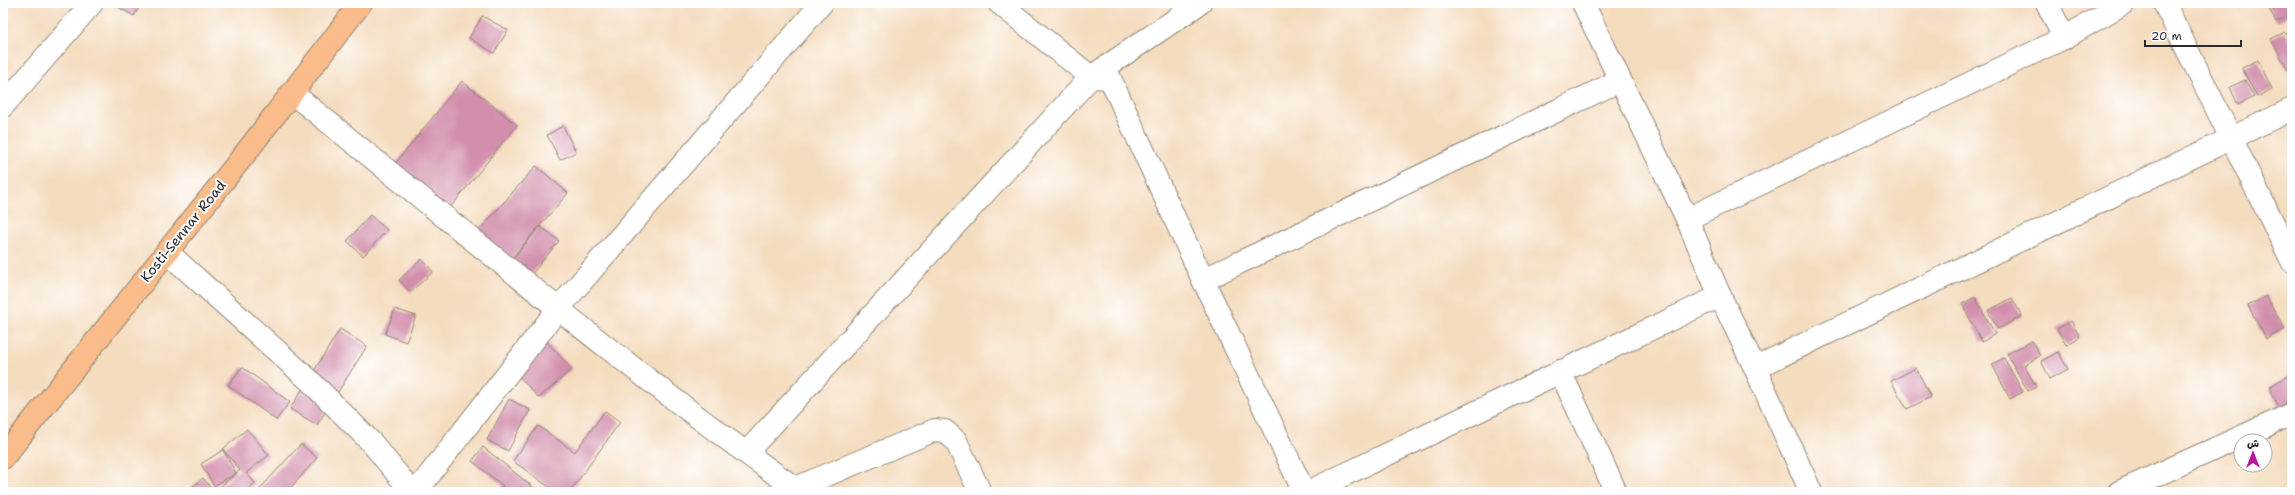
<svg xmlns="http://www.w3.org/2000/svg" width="2295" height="495" font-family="'Shantell Sans','Playpen Sans Arabic',sans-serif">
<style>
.building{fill:#d28eac}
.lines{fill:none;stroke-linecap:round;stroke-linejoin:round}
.minor-casing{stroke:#908474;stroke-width:24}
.trunk-casing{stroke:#908474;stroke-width:24}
.minor{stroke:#fff;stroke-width:22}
.trunk{stroke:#f9bc8a;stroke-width:22}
.labels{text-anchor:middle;stroke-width:4;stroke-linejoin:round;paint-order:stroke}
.street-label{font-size:14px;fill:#2b2b2b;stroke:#fff}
</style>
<rect width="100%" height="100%" fill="#fff"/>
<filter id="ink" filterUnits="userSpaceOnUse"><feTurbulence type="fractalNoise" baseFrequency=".025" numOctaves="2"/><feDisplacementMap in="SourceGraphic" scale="8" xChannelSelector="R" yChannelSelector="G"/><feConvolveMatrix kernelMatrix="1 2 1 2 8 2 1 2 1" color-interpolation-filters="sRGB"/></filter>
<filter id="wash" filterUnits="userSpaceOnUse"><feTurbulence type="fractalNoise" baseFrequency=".012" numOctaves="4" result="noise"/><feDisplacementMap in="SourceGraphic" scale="16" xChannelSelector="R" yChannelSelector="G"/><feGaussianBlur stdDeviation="0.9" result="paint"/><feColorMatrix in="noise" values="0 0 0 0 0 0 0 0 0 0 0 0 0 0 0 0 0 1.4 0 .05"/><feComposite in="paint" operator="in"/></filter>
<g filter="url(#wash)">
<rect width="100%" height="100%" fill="#f4dcbe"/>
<g id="blocks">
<g class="building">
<path d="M111 3H142L134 16Z"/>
<path d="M2266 3H2288L2292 14 2276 22Z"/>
<path d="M482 16 508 30 494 53 469 38Z"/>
<path d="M2285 32 2292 44V78L2271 39Z"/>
<path d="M2258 60 2272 89 2257 97 2242 68Z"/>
<path d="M2245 80 2254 97 2238 105 2230 87Z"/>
<path d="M462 81 517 125 445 214 390 170Z"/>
<path d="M563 126 576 152 560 160 547 135Z"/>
<path d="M536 166 568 193 505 266 472 238Z"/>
<path d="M370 215 387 230 363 256 347 241Z"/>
<path d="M540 226 559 241 526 281 507 266Z"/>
<path d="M422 259 433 272 410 292 399 280Z"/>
<path d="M2266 296 2285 329 2266 339 2248 306Z"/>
<path d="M1975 297 1995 334 1982 342 1962 304Z"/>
<path d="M2012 298 2022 316 1998 329 1988 311Z"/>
<path d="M395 309 416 316 406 342 385 334Z"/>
<path d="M2071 321 2080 337 2066 345 2057 329Z"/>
<path d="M340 329 367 346 317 425 290 409Z"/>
<path d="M546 341 572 369 539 398 513 370Z"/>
<path d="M2032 341 2040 356 2024 365 2036 387 2028 391 2007 354Z"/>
<path d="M2058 352 2068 369 2050 379 2041 361Z"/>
<path d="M2004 358 2023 392 2010 399 1992 364Z"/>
<path d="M242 367 290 402 276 420 228 385Z"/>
<path d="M1916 368 1931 397 1907 409 1891 381Z"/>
<path d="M2292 374V401L2279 407 2269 387Z"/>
<path d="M509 399 530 410 508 451 487 440Z"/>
<path d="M605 411 620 422 570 492H556L513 461 538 426 575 452Z"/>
<path d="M247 429 269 455 246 473 255 483 244 492H214L240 470 223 449Z"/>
<path d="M301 444 317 458 287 492H257Z"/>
<path d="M483 447 539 492H498L503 486 472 461Z"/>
<path d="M223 450 236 473 214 486 201 464Z"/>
<path d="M203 478 214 492H186Z"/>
</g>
</g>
</g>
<g filter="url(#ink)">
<use href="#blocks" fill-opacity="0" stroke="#908474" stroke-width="1"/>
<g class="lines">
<g class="minor-casing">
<g id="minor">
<path d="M999 3 1091 77 1110 78 1203 280 1304 492"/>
<path d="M1583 3 1687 219 1720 296 1755 368 1811 492"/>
<path d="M2047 3 2064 38"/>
<path d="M2164 3 2292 261"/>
<path d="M292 93C458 226 620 365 795 488"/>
<path d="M3 106 92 3"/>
<path d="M1687 219 2064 38 2124 3"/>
<path d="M167 252 309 380 372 443 412 492"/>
<path d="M1203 280 1619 81"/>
<path d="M1755 368 2292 109"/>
<path d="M1560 371 1616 492"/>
<path d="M746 453 1091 77 1200 3"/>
<path d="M416 492 558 309 822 3"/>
<path d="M786 492 935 430 945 431 956 441 980 492"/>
<path d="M1308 492 1720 296"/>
<path d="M2119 492 2292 414"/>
</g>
</g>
<g class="trunk-casing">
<path id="trunk" d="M3 458 244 155 361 3"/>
</g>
<use href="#minor" class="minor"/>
<use href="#trunk" class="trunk"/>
</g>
</g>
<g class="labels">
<g class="street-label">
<text transform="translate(183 231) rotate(-51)" y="5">Kosti-Sennar Road</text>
</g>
</g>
<rect width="2295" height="495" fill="none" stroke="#fff" stroke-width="16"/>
<g transform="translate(2253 453)"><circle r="19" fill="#ffffff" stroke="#aaaaaa"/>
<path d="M0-3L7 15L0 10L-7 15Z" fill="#b5179e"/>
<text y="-6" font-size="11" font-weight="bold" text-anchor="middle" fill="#2b2b2b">ش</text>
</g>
<path d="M2145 40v6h96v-6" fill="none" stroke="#2b2b2b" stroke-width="2"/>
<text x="2151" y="40" font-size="12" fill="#2b2b2b" stroke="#ffffff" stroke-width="3" paint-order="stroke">20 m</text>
</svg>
